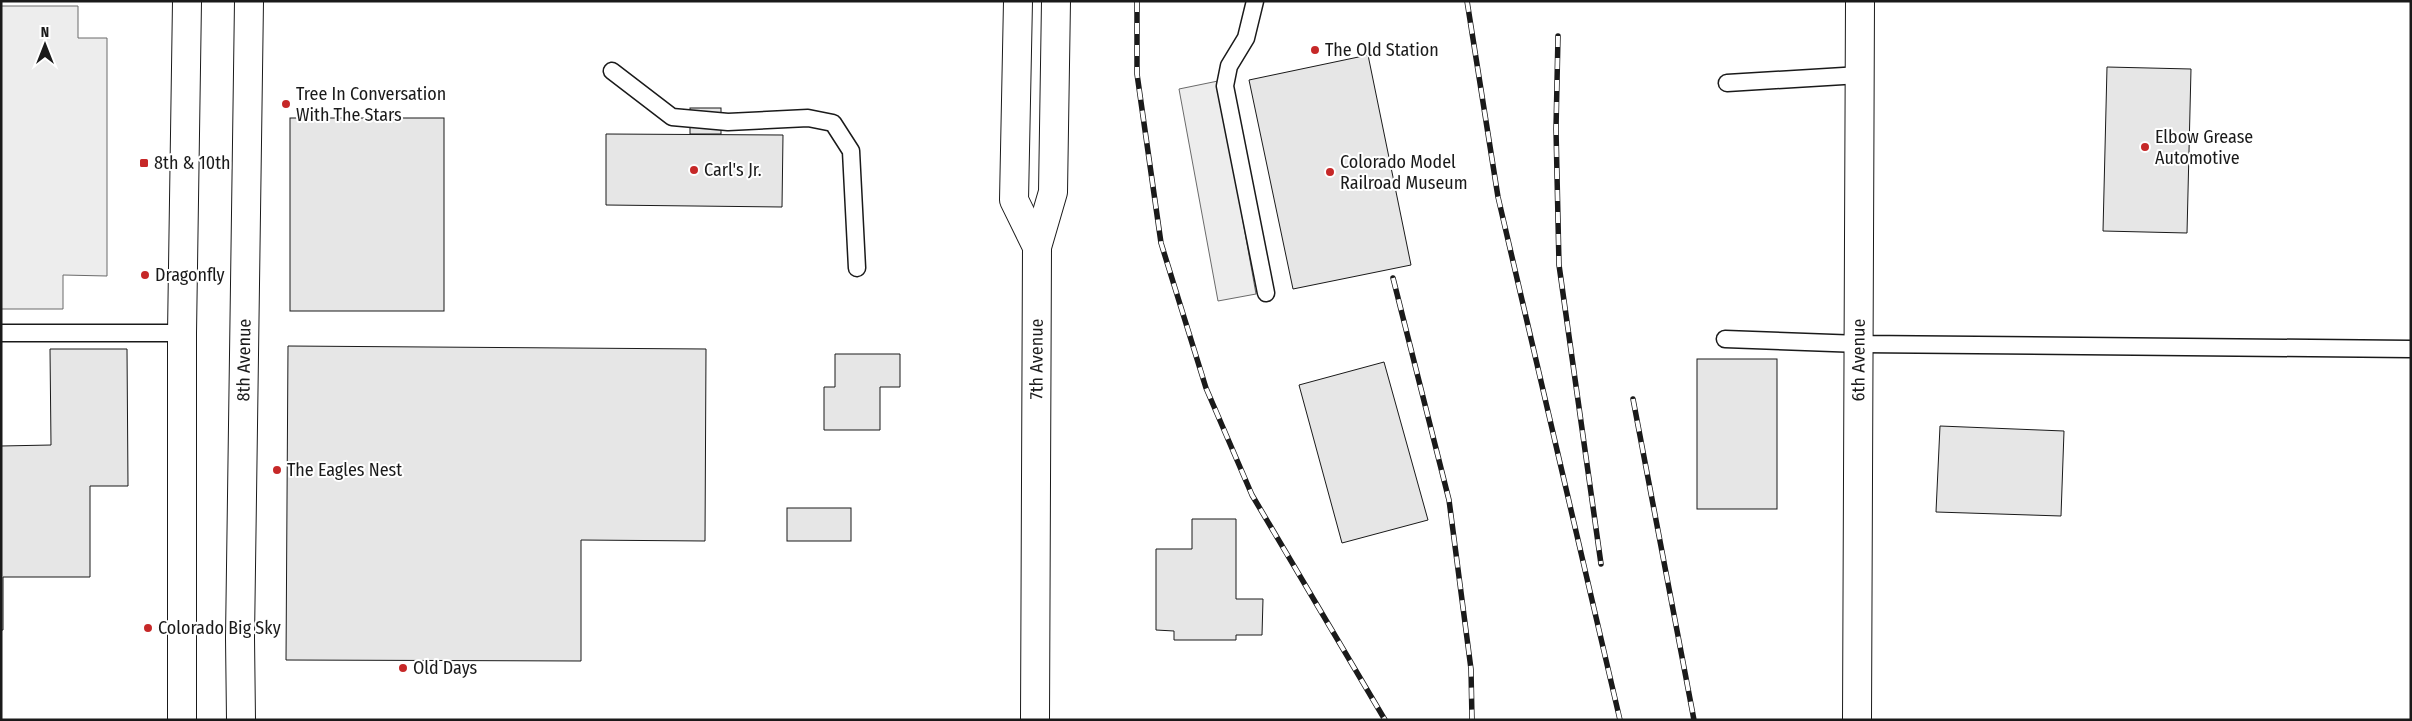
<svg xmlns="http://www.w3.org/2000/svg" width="2412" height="721" font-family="'Fira Sans Condensed',sans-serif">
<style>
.parking{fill:#ededed;stroke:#6a6a6a}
.building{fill:#e6e6e6;stroke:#1a1a1a}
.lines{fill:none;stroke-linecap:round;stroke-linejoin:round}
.service-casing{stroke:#1a1a1a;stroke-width:19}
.minor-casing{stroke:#1a1a1a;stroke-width:30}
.primary-casing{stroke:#1a1a1a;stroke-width:30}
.service{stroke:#fff;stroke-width:16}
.minor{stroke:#fff;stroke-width:28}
.primary{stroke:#fff;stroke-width:28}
.rail-casing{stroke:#1a1a1a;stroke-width:5.5}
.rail{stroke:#fff;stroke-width:4;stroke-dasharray:11;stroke-linecap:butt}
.poi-dot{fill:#c62828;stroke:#fff;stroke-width:2}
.labels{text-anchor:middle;stroke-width:4;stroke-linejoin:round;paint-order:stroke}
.poi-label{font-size:18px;fill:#1a1a1a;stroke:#fff;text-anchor:start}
.street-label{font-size:18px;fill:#1a1a1a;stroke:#fff}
</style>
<rect width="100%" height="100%" fill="#fff"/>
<g class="parking">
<path d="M1 6H78V38H107V276L63 275V309H1Z"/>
<path d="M1218 81 1256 294 1218 301 1179 89Z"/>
</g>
<g class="building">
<path d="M1368 55 1411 265 1293 289 1249 80Z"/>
<path d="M2107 67 2191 69 2187 233 2103 231Z"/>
<rect x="690" y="108" width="31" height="26"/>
<rect x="290" y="118" width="154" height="193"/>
<path d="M606 134 783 135 782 207 606 205Z"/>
<path d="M288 346 706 349 705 541 581 540V661L286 660Z"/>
<path d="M50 349H127L128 486H90V577H3V630H1V446L51 445Z"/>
<path d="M835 354H900V387H880V430H824V387H835Z"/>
<rect x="1697" y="359" width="80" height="150"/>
<path d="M1384 362 1428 520 1342 543 1299 385Z"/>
<path d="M1940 426 2064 431 2061 516 1936 512Z"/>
<rect x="787" y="508" width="64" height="33"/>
<path d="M1192 519H1236V599H1263L1262 635H1236V640H1174V631L1156 630V549H1192Z"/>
</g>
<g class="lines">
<g class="service-casing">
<g id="service">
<path d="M1255 1 1246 38 1229 66 1225 86 1266 293"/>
<path d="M612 71 672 117 728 122 808 118 833 123 851 151 857 268"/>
<path d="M1727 83 1860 75"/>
<path d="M1 333H182"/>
<path d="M1725 339 1860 344 2411 349"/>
</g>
</g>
<g class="minor-casing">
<g id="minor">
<path d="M1018 1 1014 200 1037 247"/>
<path id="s1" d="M1035 720 1037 247 1053 192 1056 1"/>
<path id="s2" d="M1857 720 1860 1"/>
</g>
</g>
<g class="primary-casing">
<g id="primary">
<path d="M182 720V333L187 1"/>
<path id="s3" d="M241 720 240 638 249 1"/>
</g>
</g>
<use href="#service" class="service"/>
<use href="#minor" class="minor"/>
<use href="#primary" class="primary"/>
<g class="rail-casing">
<g id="rail">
<path d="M1137 1V74L1161 243 1206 388 1252 495 1385 720"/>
<path d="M1467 1 1498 197 1620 720"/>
<path d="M1558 36 1556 129 1559 265 1601 564"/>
<path d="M1393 278 1449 500 1471 669 1472 720"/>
<path d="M1633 399 1694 720"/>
</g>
</g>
<use href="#rail" class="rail"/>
</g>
<g class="poi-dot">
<circle cx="1315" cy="50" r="5"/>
<circle cx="286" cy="104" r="5"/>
<circle cx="2145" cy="147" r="5"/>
<rect x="139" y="158" width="10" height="10" rx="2.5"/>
<circle cx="694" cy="170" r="5"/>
<circle cx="1330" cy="172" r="5"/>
<circle cx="145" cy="275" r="5"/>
<circle cx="277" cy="470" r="5"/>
<circle cx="148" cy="628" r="5"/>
<circle cx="403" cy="668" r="5"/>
</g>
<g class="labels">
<g class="poi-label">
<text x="1325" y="56">The Old Station</text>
<text x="296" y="100">Tree In Conversation<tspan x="296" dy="21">With The Stars</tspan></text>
<text x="2155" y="143">Elbow Grease<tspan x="2155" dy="21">Automotive</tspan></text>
<text x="1340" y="168">Colorado Model<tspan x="1340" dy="21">Railroad Museum</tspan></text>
<text x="154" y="169">8th &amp; 10th</text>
<text x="704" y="176">Carl's Jr.</text>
<text x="155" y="281">Dragonfly</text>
<text x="287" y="476">The Eagles Nest</text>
<text x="158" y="634">Colorado Big Sky</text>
<text x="413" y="674">Old Days</text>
</g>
<g class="street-label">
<text dy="6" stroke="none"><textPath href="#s1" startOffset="361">7th Avenue</textPath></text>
<text dy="6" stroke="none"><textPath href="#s3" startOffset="360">8th Avenue</textPath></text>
<text dy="6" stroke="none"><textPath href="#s2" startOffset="360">6th Avenue</textPath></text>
</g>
</g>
<rect width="2412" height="721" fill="none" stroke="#1a1a1a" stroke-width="5"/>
<g transform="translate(45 45)" stroke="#ffffff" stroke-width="4" paint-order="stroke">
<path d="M0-4L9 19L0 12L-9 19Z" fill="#1a1a1a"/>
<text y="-8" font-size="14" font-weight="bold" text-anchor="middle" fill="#1a1a1a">N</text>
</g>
</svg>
